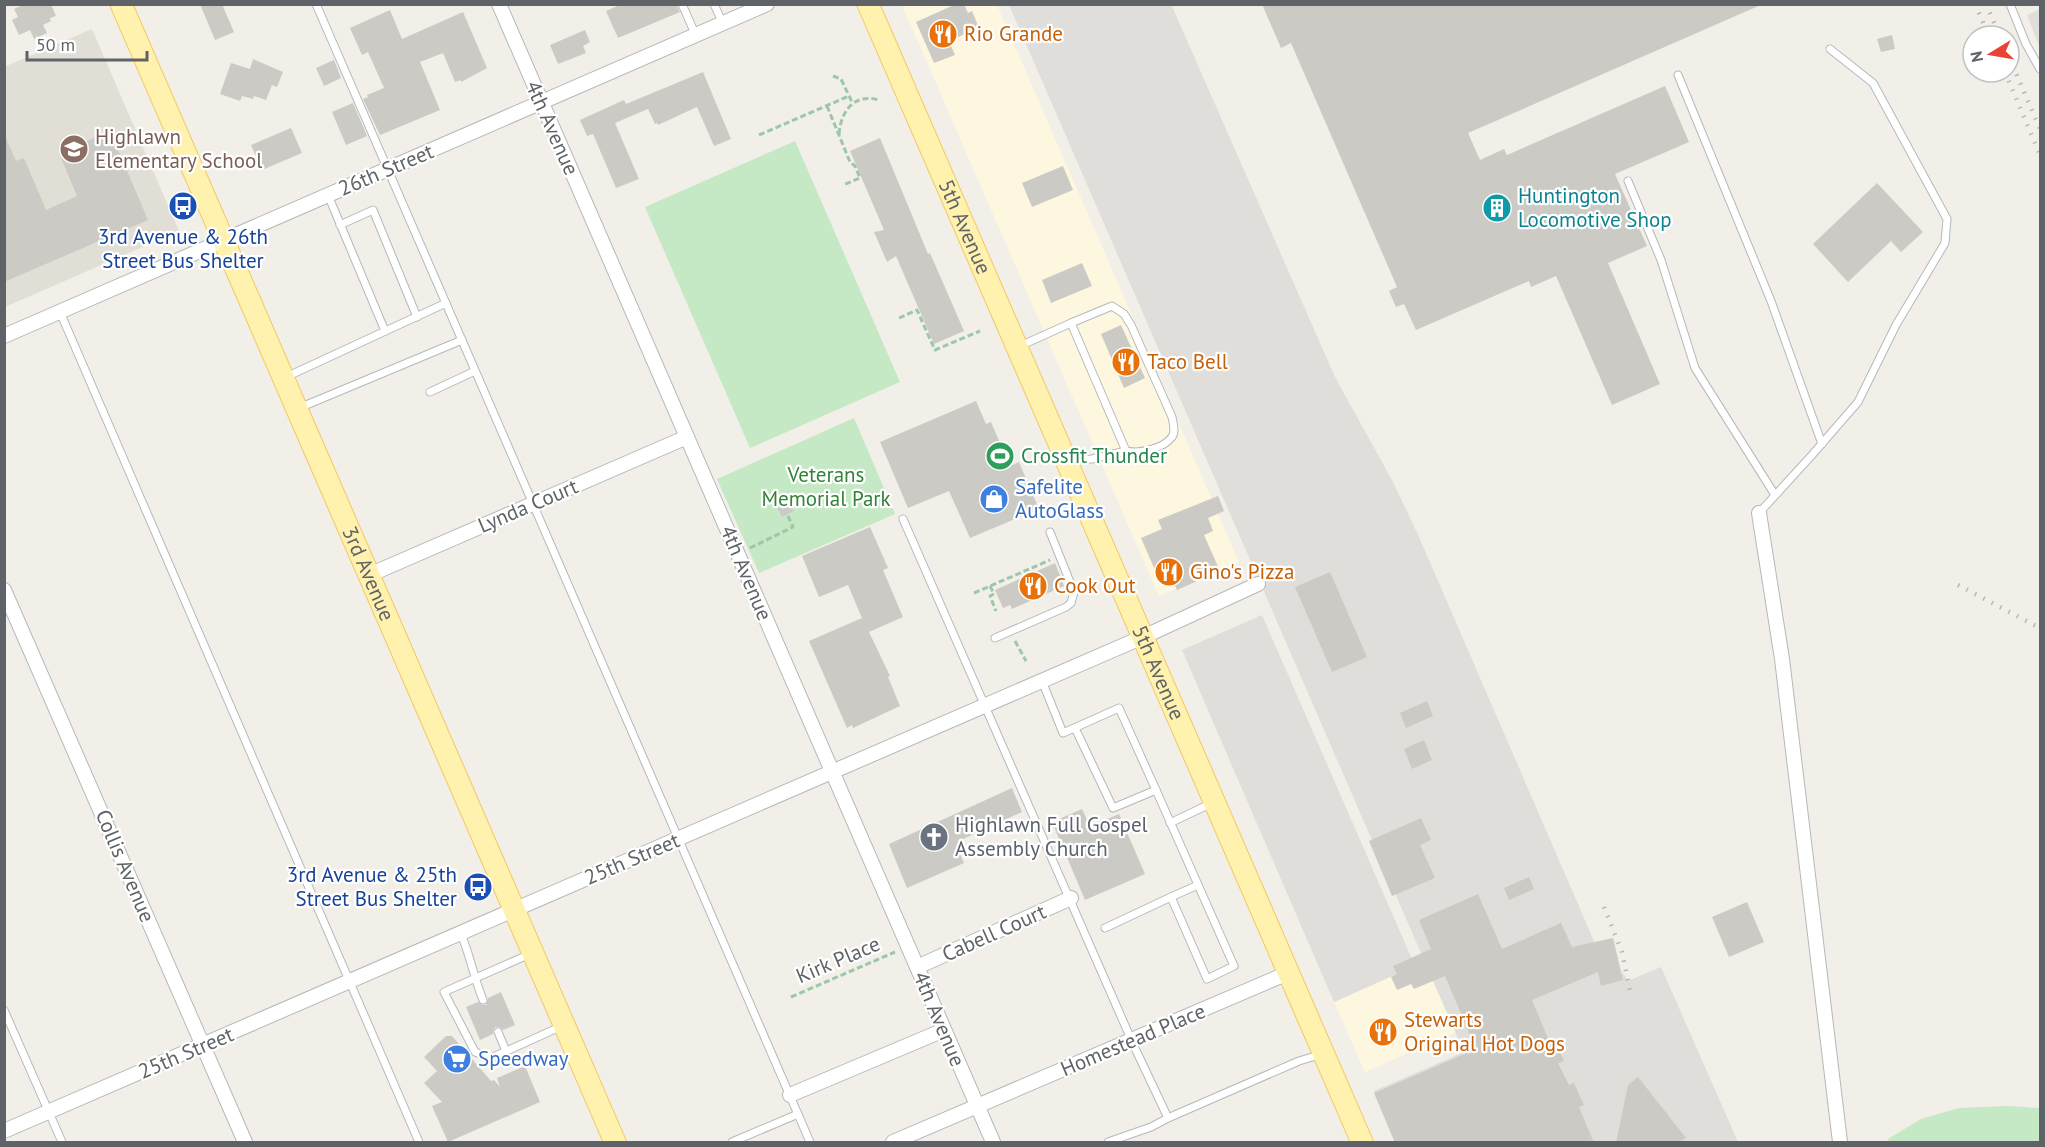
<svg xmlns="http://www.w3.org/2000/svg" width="2045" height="1147" font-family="'PT Sans',sans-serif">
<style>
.commercial{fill:#fef7e0}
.industrial{fill:#e0deda}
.education{fill:#e1ded6}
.green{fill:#c5e8c5}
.building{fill:#cccac5}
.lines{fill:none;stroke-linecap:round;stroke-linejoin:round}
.service-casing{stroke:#b5b8bc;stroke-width:9}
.minor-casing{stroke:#b5b8bc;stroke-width:16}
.primary-casing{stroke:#f2c960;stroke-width:23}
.path{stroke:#9cc7a9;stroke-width:3;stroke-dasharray:6 3;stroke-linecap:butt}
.service{stroke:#fff;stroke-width:7}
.minor{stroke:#fff;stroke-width:14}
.primary{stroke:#fff2af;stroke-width:21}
.rail{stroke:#b6b7b8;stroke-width:4.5;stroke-dasharray:1.5 8;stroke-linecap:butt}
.labels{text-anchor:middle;stroke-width:4.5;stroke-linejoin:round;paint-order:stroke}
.food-label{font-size:21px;fill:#c56008;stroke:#fff;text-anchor:start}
.street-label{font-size:21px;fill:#5f6368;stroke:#fff}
.education-label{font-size:21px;fill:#785e54;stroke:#fff;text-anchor:start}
.culture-label{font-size:21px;fill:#0d838f;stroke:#fff;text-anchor:start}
.transit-label{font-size:21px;fill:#164399;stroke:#fff}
.leisure-label{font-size:21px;fill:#27864d;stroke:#fff;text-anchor:start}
.park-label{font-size:21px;fill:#348238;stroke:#fff}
.shop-label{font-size:21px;fill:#366cbe;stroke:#fff;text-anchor:start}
.worship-label{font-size:21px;fill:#5b616d;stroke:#fff;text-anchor:start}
</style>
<rect width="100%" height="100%" fill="#f1efe8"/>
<g class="commercial">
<path d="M902 5H997L1239 562 1159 596Z"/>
<path d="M1415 966 1432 979 1456 1032 1365 1072 1334 1002Z"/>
</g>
<g class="industrial">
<path d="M1171 4 1335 377 1393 482 1419 537 1610 978 1623 973 1628 981 1661 967 1738 1142H1396L1374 1091 1464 1052 1009 5Z"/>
<path d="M2040 9V48L2027 15Z"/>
<path d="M1262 615 1415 966 1334 1002 1182 650Z"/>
</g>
<path class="education" d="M92 29 179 231 5 307 4 67Z"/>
<g class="green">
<path d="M795 141 900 382 750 448 645 207Z"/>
<path d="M854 418 895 514 759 573 717 479Z"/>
<path d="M2008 1106 2040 1108V1142H1889L1888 1139 1921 1119 1959 1108Z"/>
</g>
<g class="building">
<path d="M25 4H51L56 16 50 18 51 21 43 25 47 33 34 39 30 30 19 35 12 20 18 17 14 9Z"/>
<path d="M200 4H222L234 32 215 40Z"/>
<path d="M622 4H676L680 12 618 38 606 11Z"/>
<path d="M956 4H964L968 13 972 11 979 28 949 41 955 55 934 63 916 22Z"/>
<path d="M1262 4H1763L1468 133 1480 160 1504 149 1507 155 1665 86 1689 142 1615 174 1647 246 1608 263 1660 384 1612 405 1556 276 1531 287 1529 281 1416 330 1404 304 1396 307 1389 291 1397 287 1291 43 1281 48Z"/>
<path d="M390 10 402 39 463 12 487 68 461 82V80L455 82 443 53 420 62 440 110 380 135 363 99 368 97 367 95 384 88 368 52 362 55 350 28Z"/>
<path d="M585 30 590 42 583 46 586 53 558 64 550 45Z"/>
<path d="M1892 35 1895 49 1881 52 1877 39Z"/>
<path d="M253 59 283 72 277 87 272 85 266 100 254 96 253 99 242 96 240 101 220 94 231 63 250 69Z"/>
<path d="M334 60 341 78 324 86 316 68Z"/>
<path d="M703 72 731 139 714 146 697 107 658 125 657 123 655 124 648 109 615 123 639 179 616 188 593 134 587 136 580 120 624 100 626 104Z"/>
<path d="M353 103 367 136 346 145 332 112Z"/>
<path d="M291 128 302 153 262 170 251 145Z"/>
<path d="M110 131 148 220 4 282V134L16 161 24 158 46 210 77 196 59 153Z"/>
<path d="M880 138 928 254 930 253 964 331 934 344 896 256 887 262 874 232 884 230 850 151Z"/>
<path d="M1063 166 1073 190 1032 207 1022 183Z"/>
<path d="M1877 183 1923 232 1901 252 1891 241 1848 282 1813 244Z"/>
<path d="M1082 263 1092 286 1051 303 1042 280Z"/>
<path d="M1121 325 1145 378 1124 388 1101 334Z"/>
<path d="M976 401 986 424 991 422 1000 443 995 445 1005 468 1019 462 1039 509 970 538 949 491 908 508 880 442Z"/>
<path d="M1218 496 1224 511 1208 518 1213 531 1204 535 1220 571 1177 590 1166 565 1155 570 1141 538 1162 529 1158 520Z"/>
<path d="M788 500 794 511 782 517 776 505Z"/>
<path d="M870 527 888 568 883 570 903 617 869 632 890 676 888 677 900 706 853 728 852 725 847 728 809 641 862 618 848 585 819 597 802 556Z"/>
<path d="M1055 563 1064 586 1012 609 1010 605 1003 608 995 590Z"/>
<path d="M1330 572 1367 657 1332 672 1295 587Z"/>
<path d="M1427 701 1433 716 1406 728 1400 713Z"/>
<path d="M1424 740 1432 760 1412 769 1404 749Z"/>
<path d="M1012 788 1022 812 959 841 960 843 956 845 964 863 907 888 889 844Z"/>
<path d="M1082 809 1090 826 1119 814 1145 874 1085 900 1052 822Z"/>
<path d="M1421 818 1431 840 1420 845 1435 878 1392 896 1369 841Z"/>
<path d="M1529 877 1534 889 1509 900 1504 888Z"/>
<path d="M1478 894 1502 949 1561 923 1572 947 1613 938 1623 980 1601 986 1598 972 1532 1000 1552 1048 1557 1046 1564 1061 1558 1063 1569 1085 1574 1083 1584 1105 1579 1107 1594 1143H1395L1374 1093 1476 1049 1445 976 1414 989 1411 984 1397 990 1391 977 1397 974 1393 966 1431 949 1419 920Z"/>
<path d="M1747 902 1764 942 1729 957 1712 917Z"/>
<path d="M501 992 515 1025 503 1030 499 1027H495L493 1031V1034L480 1040 466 1007 478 1002 482 1005H486L488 998Z"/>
<path d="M1388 1020 1396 1037 1378 1044 1371 1027Z"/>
<path d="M446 1036H452L491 1081 494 1080 500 1087 497 1078 525 1066 540 1102 448 1142 432 1106 442 1102 424 1083 437 1071 424 1057Z"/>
<path d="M1638 1077 1686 1138 1676 1143H1616L1628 1085Z"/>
</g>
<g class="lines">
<g class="service-casing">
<g id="service">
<path d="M316 4 810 1142"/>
<path d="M682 4 696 36"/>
<path d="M714 4 723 24"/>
<path d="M2010 4 2026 44 2040 69"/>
<path d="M1678 75 1771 301 1822 444"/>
<path d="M1628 181 1661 260 1695 368 1775 495"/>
<path d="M328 195 385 331"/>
<path d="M340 225 373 210 417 317"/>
<path d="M60 312 419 1142"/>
<path d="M1071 323 1112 306 1124 314 1131 325 1172 417C1173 423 1176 431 1172 437 1163 449 1139 454 1126 451"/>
<path d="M1020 346 1071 323 1126 451 1092 459 1069 460"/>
<path d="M286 377 446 303"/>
<path d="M430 392 475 371"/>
<path d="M299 408 462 340"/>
<path d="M1759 513 1812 455 1858 402 1896 325 1945 243 1947 219 1873 83 1830 49"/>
<path d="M903 519 1134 1046 1168 1118"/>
<path d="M995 638 1066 607 1071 603 1074 592 1050 532"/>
<path d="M1042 681 1063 733 1119 708 1156 790 1113 808 1075 728"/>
<path d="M1170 823 1212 803"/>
<path d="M1171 897 1198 885"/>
<path d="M1105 928 1171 897 1207 979 1234 966 1156 790"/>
<path d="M461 934C470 955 474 978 483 1000"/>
<path d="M530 954 444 992 475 1052 491 1058 562 1026"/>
<path d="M4 1010 62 1142"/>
<path d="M498 1032 506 1051"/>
<path d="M732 1142 798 1114"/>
<path d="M1108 1142 1151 1127 1168 1118 1299 1061 1322 1054"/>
</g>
</g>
<g class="minor-casing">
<g id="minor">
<path d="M499 4 993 1142"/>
<path d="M4 336 767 4"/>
<path d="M1759 513 1782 659 1840 1142"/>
<path d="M369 575 687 437"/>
<path d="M4 590 245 1142"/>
<path d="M917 967 1071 898"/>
<path d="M790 1095 944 1030"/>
<path d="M4 1131 1143 637 1258 584"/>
<path d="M893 1142 1288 973"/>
</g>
</g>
<g class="primary-casing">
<g id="primary">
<path id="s1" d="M121 4 615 1142"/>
<path id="s2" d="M868 4 1362 1142"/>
</g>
</g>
<g class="path">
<path d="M833 76 841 79 852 102"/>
<path d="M827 106 850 162 855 166 860 178 843 185"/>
<path d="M839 134C841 111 854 93 879 100"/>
<path d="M759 135 849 96"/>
<path d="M899 318 917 310 935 350 980 331"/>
<path d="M750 548 793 527 787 514"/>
<path d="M990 586 994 594 990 596 996 611"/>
<path d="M974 593 1050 560"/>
<path d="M1015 641 1026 661"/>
<path d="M791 997 895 952"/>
</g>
<use href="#service" class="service"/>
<use href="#minor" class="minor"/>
<use href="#primary" class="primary"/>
<g class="rail">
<path d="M1975 4 1989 36"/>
<path d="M1986 4 2000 36"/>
<path d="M2009 57 2040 129"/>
<path d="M2005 72 2040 155"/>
<path d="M1958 585 2040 628"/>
<path d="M1604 907 1622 952 1631 996"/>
</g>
</g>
<defs>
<g id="restaurant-disc" transform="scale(1.5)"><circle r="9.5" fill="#e8710a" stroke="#fff"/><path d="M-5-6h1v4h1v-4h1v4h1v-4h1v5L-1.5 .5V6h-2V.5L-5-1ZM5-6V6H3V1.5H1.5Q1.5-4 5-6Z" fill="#fff"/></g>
<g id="school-disc" transform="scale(1.5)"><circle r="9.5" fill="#8d6e63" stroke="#fff"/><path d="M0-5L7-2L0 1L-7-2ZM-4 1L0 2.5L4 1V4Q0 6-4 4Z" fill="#fff"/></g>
<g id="bus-disc" transform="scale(1.5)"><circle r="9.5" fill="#1a4fb4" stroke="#fff"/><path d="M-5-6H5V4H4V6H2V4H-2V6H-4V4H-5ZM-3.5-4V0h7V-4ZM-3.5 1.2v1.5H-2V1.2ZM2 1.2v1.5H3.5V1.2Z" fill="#fff"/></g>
<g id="building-disc" transform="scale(1.5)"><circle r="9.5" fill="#0f9aa8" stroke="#fff"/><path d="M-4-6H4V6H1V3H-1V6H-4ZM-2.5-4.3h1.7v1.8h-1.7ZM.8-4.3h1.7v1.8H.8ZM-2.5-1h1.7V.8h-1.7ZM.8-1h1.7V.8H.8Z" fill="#fff"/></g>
<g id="stadium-disc" transform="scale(1.5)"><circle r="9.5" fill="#2e9e5b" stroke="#fff"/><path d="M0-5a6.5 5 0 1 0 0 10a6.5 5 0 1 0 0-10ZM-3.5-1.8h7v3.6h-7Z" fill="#fff"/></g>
<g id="shop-disc" transform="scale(1.5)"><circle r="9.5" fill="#3f7fe0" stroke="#fff"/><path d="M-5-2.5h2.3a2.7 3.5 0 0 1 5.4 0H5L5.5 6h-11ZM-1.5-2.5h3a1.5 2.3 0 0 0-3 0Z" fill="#fff"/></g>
<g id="church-disc" transform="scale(1.5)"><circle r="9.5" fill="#6b7280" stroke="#fff"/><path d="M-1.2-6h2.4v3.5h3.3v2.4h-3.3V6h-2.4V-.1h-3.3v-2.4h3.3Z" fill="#fff"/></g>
<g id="supermarket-disc" transform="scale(1.5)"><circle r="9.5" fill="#3f7fe0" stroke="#fff"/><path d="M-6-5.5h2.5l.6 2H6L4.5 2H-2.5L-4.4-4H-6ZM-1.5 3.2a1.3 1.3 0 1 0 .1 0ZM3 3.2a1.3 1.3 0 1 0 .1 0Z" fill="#fff"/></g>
</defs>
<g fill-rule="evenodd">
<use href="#restaurant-disc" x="943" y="34"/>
<use href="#school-disc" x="74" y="149"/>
<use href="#bus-disc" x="183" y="206"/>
<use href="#building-disc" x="1497" y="208"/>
<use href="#restaurant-disc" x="1126" y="362"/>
<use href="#stadium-disc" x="1000" y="456"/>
<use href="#shop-disc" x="994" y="499"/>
<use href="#restaurant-disc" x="1169" y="572"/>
<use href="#restaurant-disc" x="1033" y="586"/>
<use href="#church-disc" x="934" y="837"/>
<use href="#bus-disc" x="478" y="887"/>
<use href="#restaurant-disc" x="1383" y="1032"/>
<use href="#supermarket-disc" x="457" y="1059"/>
</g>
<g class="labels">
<g class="food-label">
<text x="964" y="41">Rio Grande</text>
<text x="1147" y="369">Taco Bell</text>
<text x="1190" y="579">Gino's Pizza</text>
<text x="1054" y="593">Cook Out</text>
<text x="1404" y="1027">Stewarts<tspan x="1404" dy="24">Original Hot Dogs</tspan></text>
</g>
<g class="street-label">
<text transform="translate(552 128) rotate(66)" y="7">4th Avenue</text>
<text transform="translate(386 170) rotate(-23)" y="7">26th Street</text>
<text dy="7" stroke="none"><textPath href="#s2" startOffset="243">5th Avenue</textPath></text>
<text transform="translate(528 506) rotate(-23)" y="7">Lynda Court</text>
<text dy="7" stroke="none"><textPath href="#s1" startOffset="621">3rd Avenue</textPath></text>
<text transform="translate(746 573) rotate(67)" y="7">4th Avenue</text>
<text dy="7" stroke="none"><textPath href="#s2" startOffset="729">5th Avenue</textPath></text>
<text transform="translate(632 859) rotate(-23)" y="7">25th Street</text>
<text transform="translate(125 866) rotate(67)" y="7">Collis Avenue</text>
<text transform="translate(994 933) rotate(-24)" y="7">Cabell Court</text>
<text transform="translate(838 960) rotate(-23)" y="7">Kirk Place</text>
<text transform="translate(939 1019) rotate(67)" y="7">4th Avenue</text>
<text transform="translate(1133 1040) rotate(-23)" y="7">Homestead Place</text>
<text transform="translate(186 1053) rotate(-23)" y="7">25th Street</text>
</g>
<g class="education-label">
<text x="95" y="144">Highlawn<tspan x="95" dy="24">Elementary School</tspan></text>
</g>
<g class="culture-label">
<text x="1518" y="203">Huntington<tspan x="1518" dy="24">Locomotive Shop</tspan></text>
</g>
<g class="transit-label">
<text x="183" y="244">3rd Avenue &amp; 26th<tspan x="183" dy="24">Street Bus Shelter</tspan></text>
<text x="457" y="882" text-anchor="end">3rd Avenue &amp; 25th<tspan x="457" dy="24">Street Bus Shelter</tspan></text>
</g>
<g class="leisure-label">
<text x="1021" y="463">Crossfit Thunder</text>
</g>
<g class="park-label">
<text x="826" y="482">Veterans<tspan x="826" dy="24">Memorial Park</tspan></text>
</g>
<g class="shop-label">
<text x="1015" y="494">Safelite<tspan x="1015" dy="24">AutoGlass</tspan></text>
<text x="478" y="1066">Speedway</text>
</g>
<g class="worship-label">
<text x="955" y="832">Highlawn Full Gospel<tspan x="955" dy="24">Assembly Church</tspan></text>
</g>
</g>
<rect width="2045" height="1147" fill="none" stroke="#5f6368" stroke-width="12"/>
<g transform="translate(1991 54) rotate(259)"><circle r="28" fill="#ffffff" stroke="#bfc1c3" stroke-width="1.5"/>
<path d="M0-4.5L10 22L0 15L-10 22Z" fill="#ea4335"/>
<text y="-9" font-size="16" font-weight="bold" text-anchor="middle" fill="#5f6368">N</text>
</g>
<path d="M27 51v9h120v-9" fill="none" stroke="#5f6368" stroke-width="3"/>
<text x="36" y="51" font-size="18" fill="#5f6368" stroke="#ffffff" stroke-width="4.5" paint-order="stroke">50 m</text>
</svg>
